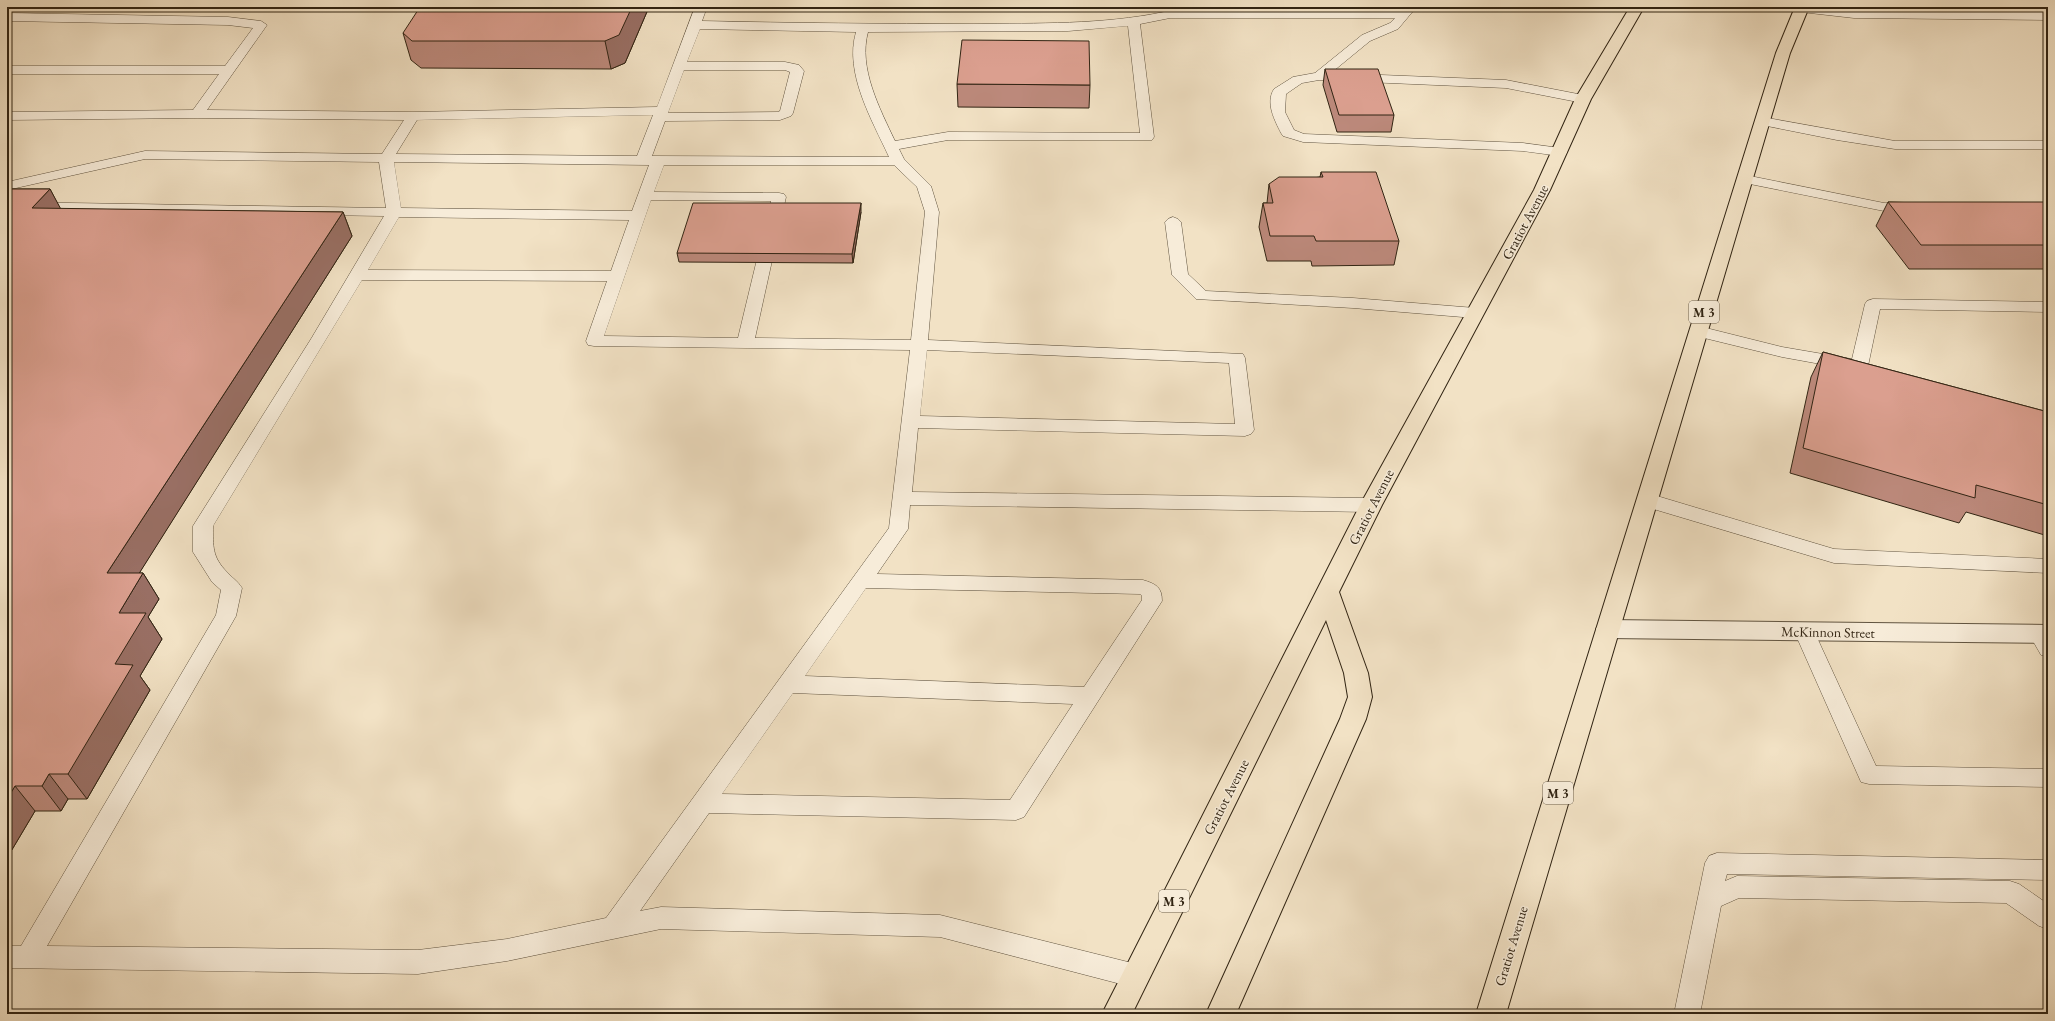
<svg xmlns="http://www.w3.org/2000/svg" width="2055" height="1021" font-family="'EB Garamond',serif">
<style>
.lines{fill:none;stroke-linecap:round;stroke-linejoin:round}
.lane-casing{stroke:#615440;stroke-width:1}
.street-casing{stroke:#615440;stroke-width:2}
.primary-casing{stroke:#312413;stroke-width:2}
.lane{fill:#f7ecd9;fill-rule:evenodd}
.street{fill:#f7ecd9;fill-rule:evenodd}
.primary{fill:#f2e2c5;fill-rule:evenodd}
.wall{fill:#bc897b;stroke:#312413}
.shaded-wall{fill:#996f64;stroke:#312413}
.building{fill:#db9f8f;stroke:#312413}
.labels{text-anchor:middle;stroke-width:3;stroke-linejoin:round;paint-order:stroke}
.shield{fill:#f7ecd9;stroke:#6c604e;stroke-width:1}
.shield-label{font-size:13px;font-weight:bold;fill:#312413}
.street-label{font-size:14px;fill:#312413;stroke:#f7ecd9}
</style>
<rect width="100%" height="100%" fill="#f2e2c5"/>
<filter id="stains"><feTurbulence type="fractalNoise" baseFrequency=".005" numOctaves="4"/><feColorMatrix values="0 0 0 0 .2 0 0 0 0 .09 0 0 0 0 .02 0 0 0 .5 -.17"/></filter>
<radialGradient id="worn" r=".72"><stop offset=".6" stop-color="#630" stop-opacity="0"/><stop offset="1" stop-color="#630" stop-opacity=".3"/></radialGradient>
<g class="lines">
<g class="lane-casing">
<g id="lane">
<path d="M695 7H707L702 21C793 23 884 24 974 24 1038 23 1101 25 1164 12L1163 7H1175L1176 10H1401L1404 7H1411L1414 10 1398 29 1370 41 1331 73 1506 80 1583 95 1590 99 1583 103 1506 88 1319 80 1302 83 1286 94 1285 112 1294 130 1304 134 1523 143 1560 148 1565 149 1567 152 1565 155 1560 156 1523 151 1303 142 1283 136 1281 133C1275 121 1265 103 1274 89L1293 77 1315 73 1362 35 1390 23 1395 18H1170L1140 24 1154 137 1152 140H948L899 149 904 159 931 186 939 212 928 340 1243 354 1245 358 1254 430 1251 434 1245 436 918 428 912 492 1371 498 1378 500 1380 505 1378 510 1371 512 910 505 908 529 877 574 1143 580C1156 584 1162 587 1162 601L1024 817 1016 820 709 813 640 911 661 907 940 915 1136 964 1145 968 1149 976 1145 984 1136 988 940 937 661 929 507 961 418 974 7 968V946H21L216 615 221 590 212 582 193 552V526L311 339 384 216 7 210V202L386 208 379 162 145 159 7 190V182L145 151 382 154 404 120 197 118 7 120V112L193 110 219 74H7V66H225L253 28 228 25 7 21V13L228 17 261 21 267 25 207 110 413 112 657 107ZM1128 26 1140 133 948 132 895 141C880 109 858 68 868 32L1068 31ZM700 29 856 32C844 73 872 120 889 157L652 156 665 121 780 120 791 116 793 113 804 71 799 65 785 62H687ZM684 70H785L790 72 780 111 778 112 668 113ZM653 115 637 156 396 154 417 120ZM394 162 649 165 632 211 401 208ZM664 165H894L917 187 925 212 911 340 755 338 786 197 784 194 779 193 654 192ZM651 200 771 201 738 338 604 336ZM399 217 629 220 611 271 368 270ZM362 280 607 281 586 341 588 345 594 346 910 350 889 528 606 918 507 939 418 950 47 946 236 616 242 588C238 581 232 578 227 572 212 557 213 546 213 526ZM927 350 1229 363 1235 424 920 416ZM866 588 1140 594 1142 596V600L1084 687 805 676ZM793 693 1073 704 1010 800 722 794Z"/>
<path d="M1796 7H1825L1854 10 2048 12V20L1854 18 1801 12 1797 11Z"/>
<path d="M1762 117 1895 141H2048V149H1895L1837 140 1757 124 1755 121 1757 118Z"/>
<path d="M1745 175 1884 203 1916 204 1918 207 1916 210 1884 211 1740 182 1738 179 1740 176Z"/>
<path d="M1173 217 1178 219 1181 222 1188 274 1206 291 1353 298 1475 308 1481 310 1483 313 1481 316 1475 318 1353 308 1196 299 1172 275 1165 222 1168 219Z"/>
<path d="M1873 299 2048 302V312L1880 309 1868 366 1865 370 1859 371 1782 357 1692 335 1690 331 1692 327 1698 326 1782 347 1852 359 1865 304 1867 301Z"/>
<path d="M1647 493 1834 549 2048 559V573L1834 563 1640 505 1638 500 1640 495Z"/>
<path d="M1804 623 1811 626 1814 631 1876 766 2048 769V787L1869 784 1861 782 1794 631 1797 626Z"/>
<path d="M2039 626 2046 628 2048 631V657L2041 655 2029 634 2032 628Z"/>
<path d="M1717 853 2048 860V880L1727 874 1725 881 1737 876 2010 881 2019 884 2048 904V929L2039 926 2006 903 1739 898 1721 906 1700 1014H1674L1705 863 1709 856Z"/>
</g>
</g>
<g class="street-casing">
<path id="street" d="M1608 620 2048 625V643L1608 638 1600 635 1596 629 1600 623Z"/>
</g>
<g class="primary-casing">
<g id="primary">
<path d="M1630 7H1644L1591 99 1550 190 1382 505 1339 592 1368 673 1372 697 1366 719 1236 1014H1206L1340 719 1348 697 1344 673 1326 620 1132 1014H1102L1360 505 1534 190 1575 99Z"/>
<path d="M1795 7H1809L1790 53 1506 1014H1476L1776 53Z"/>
</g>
</g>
<use href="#lane" class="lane"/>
<use href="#street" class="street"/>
<use href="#primary" class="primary"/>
</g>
<g class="wall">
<path d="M649 7 625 63 611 69 421 68 411 60 403 33Z"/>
<path d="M1325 69 1394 115 1391 132H1337L1323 85Z"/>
<path d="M957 84 1090 85 1089 108 958 107Z"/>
<path d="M1321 172 1399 241 1394 265 1312 266 1311 261H1267L1259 227 1263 203H1267L1269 184 1320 177Z"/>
<path d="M7 189H50L60 209 343 212 352 236 139 573H143L159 599 148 617 162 639 140 676 150 690 87 799H68L61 811H35L7 858Z"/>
<path d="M1888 202 2048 207V269H1909L1876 226Z"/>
<path d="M861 212 853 263 679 262 677 253Z"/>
<path d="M1823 352 2048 412V536L1966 512 1959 523 1790 473 1811 377Z"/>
</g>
<g class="shaded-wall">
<path d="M632 7H649L625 63 611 69 605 41Z"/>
<path d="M50 189 63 213 32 208Z"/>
<path d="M861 203V212L853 263 852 254Z"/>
<path d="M343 212 352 236 123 599 107 573Z"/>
<path d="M143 573 159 599 148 617 162 639 140 676 150 690 87 799 68 774 119 613Z"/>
<path d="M49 774 68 799 61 811 42 786Z"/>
<path d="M15 786 35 811 7 858V799Z"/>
</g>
<g class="building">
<path d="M420 7H632L619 35 605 41H412L403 33Z"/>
<path d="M962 40 1089 41 1090 85 957 84Z"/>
<path d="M1325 69H1378L1394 115H1339Z"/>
<path d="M1321 172H1376L1399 241H1316L1314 236H1270L1263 203H1273L1269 184 1279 177H1323Z"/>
<path d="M7 189H50L32 208 343 212 107 573H143L119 613H146L115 664 133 665 68 774H49L42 786H15L7 799Z"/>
<path d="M1888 202H2043L2048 207V245H1921Z"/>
<path d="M693 203H861L852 254 677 253Z"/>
<path d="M1823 352 2048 412V505L1976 485 1975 498 1803 448Z"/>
</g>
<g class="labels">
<g class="shield">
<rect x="1689" y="301" width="30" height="22" rx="3"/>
<rect x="1543" y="782" width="30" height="22" rx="3"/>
<rect x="1159" y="890" width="30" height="22" rx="3"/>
</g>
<g class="shield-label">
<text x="1704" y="317">M 3</text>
<text x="1558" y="798">M 3</text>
<text x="1174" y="906">M 3</text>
</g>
<g class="street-label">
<text transform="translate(1525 222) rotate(-62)" y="5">Gratiot Avenue</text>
<text transform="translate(1371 507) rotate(-63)" y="5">Gratiot Avenue</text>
<text transform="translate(1828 632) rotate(1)" y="5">McKinnon Street</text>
<text transform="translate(1226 797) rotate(-63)" y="5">Gratiot Avenue</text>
<text transform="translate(1511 946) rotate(-73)" y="5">Gratiot Avenue</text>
</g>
</g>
<rect width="2055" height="1021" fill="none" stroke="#f2e2c5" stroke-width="24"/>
<rect x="8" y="8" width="2039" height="1005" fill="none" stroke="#312413" stroke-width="2"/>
<rect x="12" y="12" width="2031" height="997" fill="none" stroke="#312413"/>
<rect width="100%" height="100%" filter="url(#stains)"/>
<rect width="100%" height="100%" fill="url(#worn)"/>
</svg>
